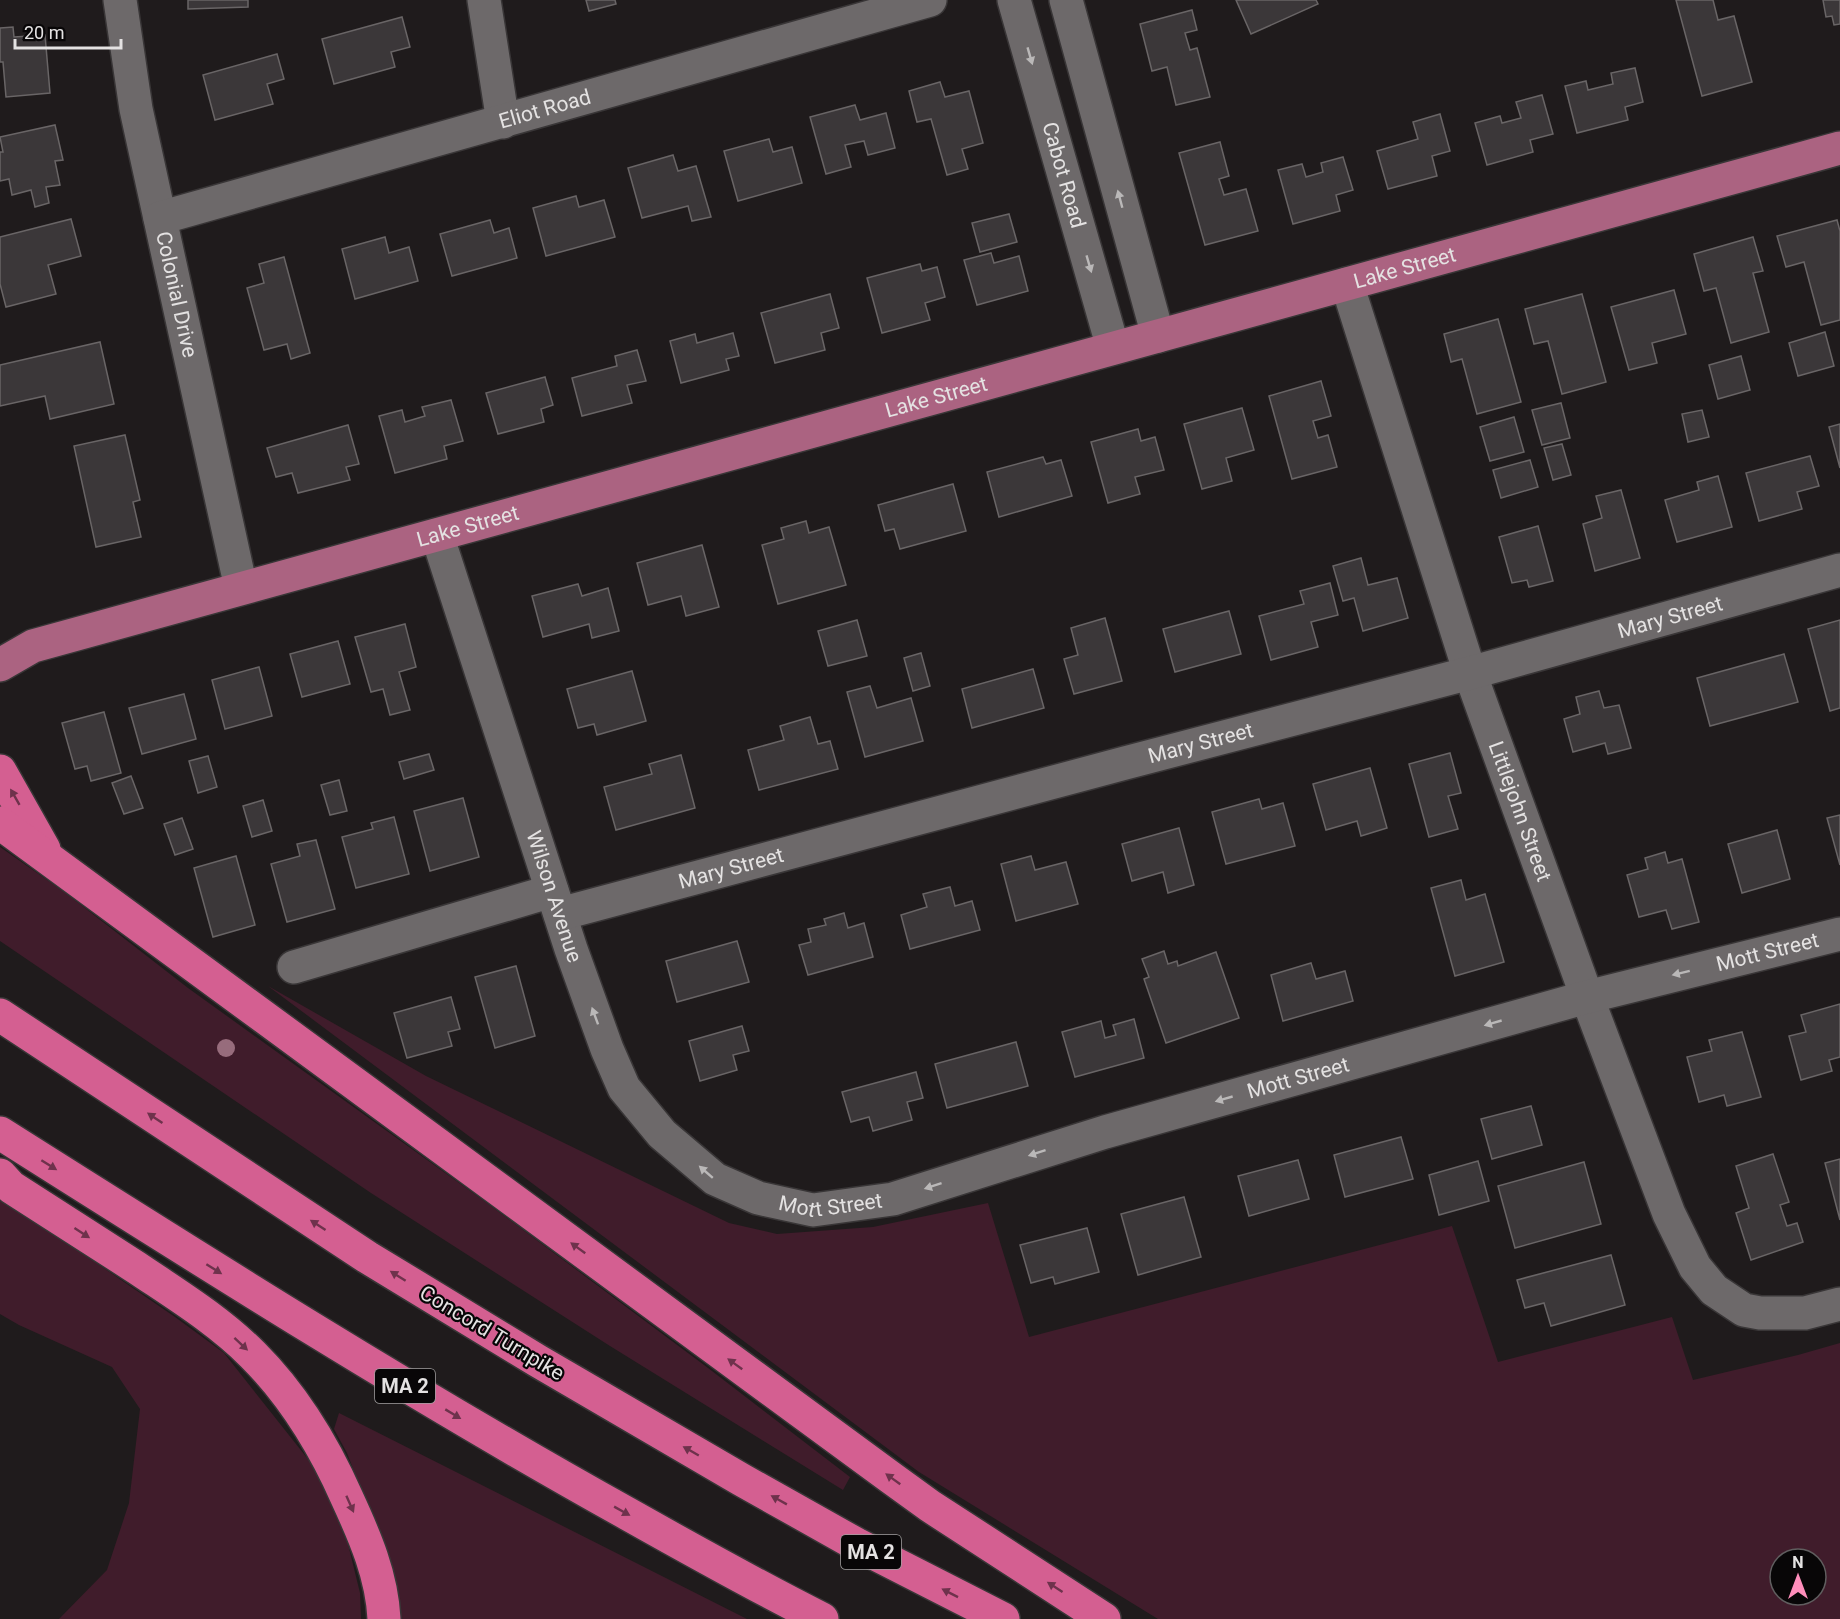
<svg xmlns="http://www.w3.org/2000/svg" width="1840" height="1619" font-family="Roboto,sans-serif">
<style>
.green{fill:#401c2b;fill-rule:evenodd}
.building{fill:#3b3739;stroke:#696566;stroke-width:1.5}
.lines{fill:none;stroke-linecap:round;stroke-linejoin:round}
.minor-casing{stroke:#393637;stroke-width:36}
.major-casing{stroke:#393637;stroke-width:36}
.highway-casing{stroke:#393637;stroke-width:36}
.minor{stroke:#6d696a;stroke-width:33}
.major{stroke:#ab6381;stroke-width:33}
.highway{stroke:#d45f91;stroke-width:33}
.tree{fill:#976c7c}
.oneway{fill:#bab8b8}
.oneway2{fill:#6e324c}
.labels{text-anchor:middle;stroke-width:4.5;stroke-linejoin:round;paint-order:stroke}
.shield{fill:#080607;stroke:#a2a0a0;stroke-width:1.5}
.shield-label{font-size:20px;font-weight:bold;fill:#e4e2e2}
.street-label{font-size:21px;fill:#e4e2e2;stroke:#080607}
</style>
<rect width="100%" height="100%" fill="#1f1b1c"/>
<g class="green">
<path d="M0 847 63 891 188 988 487 1203 708 1368 850 1477 843 1490 610 1346 371 1193 0 941Z"/>
<path d="M268 986 426 1076 729 1223 777 1234 873 1227 988 1203 1029 1337 1452 1226 1498 1362 1672 1317 1693 1380 1798 1355 1840 1343V1619H1158L919 1472ZM1780 1559H1816V1595H1780Z"/>
<path d="M0 1201 95 1262 175 1317 224 1353 315 1468 348 1544 360 1593 361 1619H59L107 1570 129 1503 140 1409 112 1367 19 1325 0 1314Z"/>
<path d="M339 1413 747 1619H395L389 1561 347 1453 334 1429Z"/>
</g>
<g class="building">
<path d="M188 0H248V7L188 9Z"/>
<path d="M586 0H615L616 4 589 11Z"/>
<path d="M1236 0H1316L1318 4 1251 34Z"/>
<path d="M1676 0H1713L1718 20 1734 16 1752 82 1702 96Z"/>
<path d="M1823 0H1840V24L1834 25 1832 16 1826 17Z"/>
<path d="M1192 10 1197 30 1185 33 1190 50 1197 48 1210 97 1176 105 1167 67 1152 71 1140 24Z"/>
<path d="M402 17 410 47 391 52 395 67 334 84 322 39Z"/>
<path d="M13 27 14 37 45 35 50 93 6 97 3 62H0V28Z"/>
<path d="M277 54 284 79 267 84 273 104 215 120 203 75Z"/>
<path d="M1635 68 1643 102 1625 107 1628 120 1577 133 1565 86 1586 81 1588 90 1613 84 1611 73Z"/>
<path d="M940 82 945 97 969 91 983 143 962 149 968 169 947 175 931 119 917 122 909 91Z"/>
<path d="M1542 95 1553 134 1530 140 1533 152 1487 165 1475 123 1500 116 1502 123 1521 118 1516 102Z"/>
<path d="M855 105 860 120 886 113 895 148 868 155 864 141 845 145 851 167 826 174 810 117Z"/>
<path d="M1440 114 1450 151 1432 156 1437 176 1388 189 1377 151 1418 139 1413 122Z"/>
<path d="M55 125 63 160 55 161 60 185 46 187 49 203 35 207 31 190 12 195 9 179 0 181V152H3L0 137Z"/>
<path d="M769 139 773 152 792 147 802 183 738 201 724 151Z"/>
<path d="M1220 142 1229 176 1219 179 1224 195 1246 189 1258 231 1205 245 1179 153Z"/>
<path d="M673 155 678 171 696 166 711 217 692 221 688 206 642 218 628 168Z"/>
<path d="M1343 157 1353 190 1336 195 1340 211 1293 224 1278 170 1302 164 1306 177 1323 172 1321 163Z"/>
<path d="M576 196 579 207 604 200 615 237 546 256 533 208Z"/>
<path d="M1009 214 1017 242 980 252 972 223Z"/>
<path d="M71 219 81 256 48 265 56 294 6 307 0 284V237Z"/>
<path d="M490 220 494 233 509 228 517 258 452 276 440 234Z"/>
<path d="M1837 220 1840 231V320L1821 325 1804 262 1786 267 1777 236Z"/>
<path d="M385 237 389 253 409 247 418 281 355 299 342 249Z"/>
<path d="M1753 237 1763 271 1753 273 1769 332 1731 343 1716 288 1704 291 1694 254Z"/>
<path d="M991 253 994 263 1019 256 1028 291 977 305 964 260Z"/>
<path d="M284 257 310 353 291 359 287 344 264 350 247 288 264 283 259 264Z"/>
<path d="M920 264 922 271 937 267 945 297 925 303 930 320 882 333 867 278Z"/>
<path d="M1674 290 1686 334 1652 343 1657 363 1629 370 1611 307Z"/>
<path d="M830 294 839 328 821 333 825 350 775 363 761 313Z"/>
<path d="M1582 294 1606 382 1562 394 1548 341 1534 344 1525 309Z"/>
<path d="M1498 319 1521 402 1477 414 1462 359 1451 362 1444 334Z"/>
<path d="M1825 332 1834 366 1798 376 1789 343Z"/>
<path d="M733 333 739 356 726 359 729 370 681 383 670 341 695 334 697 343Z"/>
<path d="M100 342 114 404 50 419 45 396 0 406V365Z"/>
<path d="M637 350 646 381 627 385 632 403 582 416 572 378 617 366 615 356Z"/>
<path d="M1741 356 1750 390 1718 399 1709 365Z"/>
<path d="M545 377 553 405 541 409 544 422 498 434 486 393Z"/>
<path d="M1321 381 1331 416 1313 421 1318 438 1328 435 1337 467 1292 479 1269 396Z"/>
<path d="M451 400 463 441 444 446 447 459 395 473 379 416 402 410 405 422 425 416 422 407Z"/>
<path d="M1561 403 1570 438 1542 445 1532 410Z"/>
<path d="M1242 408 1254 450 1226 458 1232 481 1202 489 1184 424Z"/>
<path d="M1702 410 1709 437 1688 442 1682 414Z"/>
<path d="M1514 417 1524 452 1490 461 1480 427Z"/>
<path d="M1840 424V468L1829 427Z"/>
<path d="M348 425 359 464 346 467 350 480 298 493 292 473 276 477 267 448Z"/>
<path d="M1138 429 1141 441 1155 437 1164 470 1135 477 1140 494 1108 503 1091 442Z"/>
<path d="M125 435 140 500 133 502 141 537 96 547 74 446Z"/>
<path d="M1562 444 1571 475 1553 480 1544 448Z"/>
<path d="M1810 456 1819 486 1797 492 1802 509 1759 521 1746 473Z"/>
<path d="M1043 457 1046 464 1061 460 1072 496 999 517 987 472Z"/>
<path d="M1530 460 1538 487 1501 498 1493 470Z"/>
<path d="M1718 476 1732 527 1677 542 1665 500 1699 490 1697 482Z"/>
<path d="M953 484 966 531 900 549 894 529 885 531 878 505Z"/>
<path d="M1621 490 1640 558 1595 571 1583 524 1602 518 1596 496Z"/>
<path d="M806 521 809 533 829 527 846 585 778 604 762 545 784 539 781 528Z"/>
<path d="M1538 526 1553 581 1529 587 1527 580 1512 583 1499 537Z"/>
<path d="M702 545 719 607 686 616 681 596 648 605 637 563Z"/>
<path d="M1361 558 1368 585 1397 578 1408 618 1363 631 1354 598 1343 601 1333 566Z"/>
<path d="M1330 583 1338 615 1311 622 1318 647 1271 660 1259 616 1304 604 1300 591Z"/>
<path d="M578 584 582 596 608 588 619 631 592 638 589 624 543 637 532 596Z"/>
<path d="M1229 611 1241 654 1175 672 1163 629Z"/>
<path d="M1105 618 1122 681 1074 694 1064 659 1078 655 1071 628Z"/>
<path d="M857 620 867 656 828 666 818 631Z"/>
<path d="M1840 620V708L1830 711 1808 629Z"/>
<path d="M405 624 416 667 399 672 410 710 390 715 383 689 371 692 355 637Z"/>
<path d="M338 641 350 684 302 697 290 654Z"/>
<path d="M921 653 930 686 913 691 904 658Z"/>
<path d="M1784 654 1798 702 1710 726 1697 678Z"/>
<path d="M259 667 272 716 225 729 212 680Z"/>
<path d="M1033 669 1044 708 972 728 962 689Z"/>
<path d="M632 671 646 721 597 735 594 724 578 728 567 689Z"/>
<path d="M870 686 877 708 911 698 923 741 865 757 847 692Z"/>
<path d="M1599 691 1604 708 1619 705 1631 748 1608 754 1605 743 1573 752 1564 719 1580 714 1576 697Z"/>
<path d="M184 694 196 739 142 754 129 708Z"/>
<path d="M104 712 121 773 91 781 87 766 75 769 62 723Z"/>
<path d="M810 717 818 744 830 741 838 769 759 790 748 750 784 740 780 726Z"/>
<path d="M1450 753 1461 793 1448 796 1458 829 1429 837 1409 764Z"/>
<path d="M429 754 434 770 404 779 399 762Z"/>
<path d="M681 755 695 808 616 830 604 787 652 774 649 764Z"/>
<path d="M208 756 217 787 198 793 189 761Z"/>
<path d="M1370 768 1387 828 1361 836 1357 821 1326 830 1313 784Z"/>
<path d="M131 776 143 808 124 814 112 783Z"/>
<path d="M339 780 347 811 330 815 321 785Z"/>
<path d="M463 798 479 857 430 871 414 811Z"/>
<path d="M1259 799 1262 809 1283 803 1295 846 1226 864 1212 812Z"/>
<path d="M263 800 272 831 252 837 243 806Z"/>
<path d="M1840 815V865L1827 818Z"/>
<path d="M394 817 409 874 356 888 342 837 373 829 371 823Z"/>
<path d="M182 818 193 849 175 855 164 824Z"/>
<path d="M1179 828 1194 885 1168 893 1163 872 1132 881 1122 844Z"/>
<path d="M1777 830 1790 879 1742 893 1728 844Z"/>
<path d="M316 840 335 909 287 922 271 864 300 856 297 844Z"/>
<path d="M1665 852 1668 863 1682 859 1699 922 1672 929 1666 910 1639 917 1627 875 1648 869 1645 858Z"/>
<path d="M236 856 255 925 213 937 194 868Z"/>
<path d="M1031 856 1035 870 1066 862 1078 904 1016 921 1001 864Z"/>
<path d="M1461 880 1466 900 1485 894 1504 962 1455 976 1431 888Z"/>
<path d="M950 887 955 906 972 901 980 930 910 949 901 915 927 907 923 894Z"/>
<path d="M844 913 848 928 864 923 873 957 808 975 799 945 811 942 808 929 826 925 824 919Z"/>
<path d="M737 941 749 982 677 1002 666 961Z"/>
<path d="M1164 951 1168 964 1177 961 1178 966 1216 952 1239 1018 1166 1043 1144 979 1149 977 1142 959Z"/>
<path d="M1311 963 1316 979 1345 971 1353 1001 1283 1021 1271 975Z"/>
<path d="M516 966 535 1036 495 1048 475 977Z"/>
<path d="M451 997 460 1029 448 1032 452 1046 407 1058 394 1013Z"/>
<path d="M1840 1004V1057L1829 1060 1832 1071 1801 1080 1789 1036 1806 1032 1801 1015Z"/>
<path d="M1134 1019 1144 1058 1075 1077 1062 1032 1101 1021 1105 1038 1116 1035 1113 1025Z"/>
<path d="M742 1026 749 1051 733 1055 737 1070 700 1081 689 1041Z"/>
<path d="M1742 1032 1761 1097 1727 1106 1724 1095 1699 1102 1687 1057 1712 1051 1709 1040Z"/>
<path d="M1016 1042 1028 1086 947 1108 935 1064Z"/>
<path d="M916 1072 923 1098 907 1102 912 1120 873 1131 869 1117 851 1122 842 1092Z"/>
<path d="M1531 1106 1542 1145 1492 1159 1481 1119Z"/>
<path d="M1401 1137 1413 1179 1345 1197 1334 1155Z"/>
<path d="M1773 1154 1789 1202 1780 1205 1787 1226 1797 1223 1803 1242 1751 1260 1736 1213 1749 1208 1736 1166Z"/>
<path d="M1840 1159V1220L1825 1163Z"/>
<path d="M1298 1160 1309 1199 1249 1216 1238 1176Z"/>
<path d="M1478 1161 1489 1201 1439 1215 1429 1175Z"/>
<path d="M1584 1162 1601 1224 1515 1248 1498 1186Z"/>
<path d="M1184 1197 1201 1257 1138 1275 1121 1214Z"/>
<path d="M1087 1228 1099 1272 1055 1284 1053 1277 1031 1283 1020 1245Z"/>
<path d="M1611 1255 1625 1305 1551 1326 1544 1303 1525 1308 1517 1280Z"/>
</g>
<g class="lines">
<g class="minor-casing">
<g id="minor">
<path id="s1" d="M120 0 136 109 241 588"/>
<path d="M484 0 503 122"/>
<path id="s2" d="M1014 0 1113 348"/>
<path d="M1066 0 1158 336"/>
<path id="s3" d="M160 218 930 0"/>
<path id="s4" d="M1347 284 1470 673 1587 997 1669 1214 1695 1267 1714 1290 1744 1310 1760 1313H1805L1840 1304"/>
<path id="s5" d="M437 535 571 949 607 1049 624 1088 662 1134 715 1179 758 1198 813 1210 893 1199 1105 1132 1587 997 1840 934"/>
<path id="s6" d="M560 914 1125 763 1470 673 1840 570"/>
<path d="M294 967 552 891"/>
</g>
</g>
<g class="major-casing">
<g id="major">
<path id="s7" d="M0 665 33 646 1840 148"/>
</g>
</g>
<g class="highway-casing">
<g id="highway">
<path d="M0 771 44 849"/>
<path d="M0 823 890 1477 930 1506 1104 1619"/>
<path d="M0 1015 367 1257 538 1361 742 1480 856 1544 1003 1619"/>
<path d="M0 1133C207 1264 414 1395 628 1514 692 1550 756 1586 822 1619"/>
<path d="M0 1175 11 1187C53 1214 95 1241 137 1268 177 1295 218 1320 253 1355 294 1396 324 1446 347 1498 365 1537 382 1576 384 1619"/>
</g>
</g>
<use href="#minor" class="minor"/>
<use href="#major" class="major"/>
<use href="#highway" class="highway"/>
</g>
<circle class="tree" cx="226" cy="1048" r="9"/>
<defs><path id="oneway-solid" d="M-6-.8H1V-3.2L6.5 0L1 3.2V.8H-6Z" transform="scale(1.5)"/></defs>
<g class="oneway">
<use href="#oneway-solid" transform="translate(1030 56) rotate(74)"/>
<use href="#oneway-solid" transform="translate(1120 199) rotate(-105)"/>
<use href="#oneway-solid" transform="translate(1089 264) rotate(74)"/>
<use href="#oneway-solid" transform="translate(1681 973) rotate(166)"/>
<use href="#oneway-solid" transform="translate(595 1016) rotate(-110)"/>
<use href="#oneway-solid" transform="translate(1493 1023) rotate(164)"/>
<use href="#oneway-solid" transform="translate(1224 1099) rotate(164)"/>
<use href="#oneway-solid" transform="translate(1037 1153) rotate(162)"/>
<use href="#oneway-solid" transform="translate(706 1172) rotate(-139)"/>
<use href="#oneway-solid" transform="translate(933 1186) rotate(162)"/>
</g>
<g class="oneway2">
<use href="#oneway-solid" transform="translate(15 797) rotate(-120)"/>
<use href="#oneway-solid" transform="translate(155 1118) rotate(-146)"/>
<use href="#oneway-solid" transform="translate(49 1165) rotate(32)"/>
<use href="#oneway-solid" transform="translate(318 1225) rotate(-147)"/>
<use href="#oneway-solid" transform="translate(82 1233) rotate(33)"/>
<use href="#oneway-solid" transform="translate(578 1248) rotate(-144)"/>
<use href="#oneway-solid" transform="translate(214 1269) rotate(32)"/>
<use href="#oneway-solid" transform="translate(398 1276) rotate(-148)"/>
<use href="#oneway-solid" transform="translate(241 1344) rotate(43)"/>
<use href="#oneway-solid" transform="translate(735 1364) rotate(-144)"/>
<use href="#oneway-solid" transform="translate(453 1414) rotate(31)"/>
<use href="#oneway-solid" transform="translate(691 1451) rotate(-150)"/>
<use href="#oneway-solid" transform="translate(893 1479) rotate(-144)"/>
<use href="#oneway-solid" transform="translate(779 1500) rotate(-151)"/>
<use href="#oneway-solid" transform="translate(350 1504) rotate(66)"/>
<use href="#oneway-solid" transform="translate(622 1511) rotate(29)"/>
<use href="#oneway-solid" transform="translate(1055 1587) rotate(-147)"/>
<use href="#oneway-solid" transform="translate(950 1593) rotate(-153)"/>
</g>
<g class="labels">
<g class="shield">
<rect x="375" y="1369" width="60" height="34" rx="4.5"/>
<rect x="841" y="1535" width="60" height="34" rx="4.5"/>
</g>
<g class="shield-label">
<text x="405" y="1393">MA 2</text>
<text x="871" y="1559">MA 2</text>
</g>
<g class="street-label">
<text dy="7" stroke="none"><textPath href="#s3" startOffset="400">Eliot Road</textPath></text>
<text dy="7" stroke="none"><textPath href="#s2" startOffset="182">Cabot Road</textPath></text>
<text dy="7" stroke="none"><textPath href="#s7" startOffset="1461">Lake Street</textPath></text>
<text dy="7" stroke="none"><textPath href="#s1" startOffset="300">Colonial Drive</textPath></text>
<text dy="7" stroke="none"><textPath href="#s7" startOffset="975">Lake Street</textPath></text>
<text dy="7" stroke="none"><textPath href="#s7" startOffset="489">Lake Street</textPath></text>
<text dy="7" stroke="none"><textPath href="#s6" startOffset="1149">Mary Street</textPath></text>
<text dy="7" stroke="none"><textPath href="#s6" startOffset="663">Mary Street</textPath></text>
<text dy="7" stroke="none"><textPath href="#s4" startOffset="555">Littlejohn Street</textPath></text>
<text dy="7" stroke="none"><textPath href="#s6" startOffset="177">Mary Street</textPath></text>
<text dy="7" stroke="none"><textPath href="#s5" startOffset="380">Wilson Avenue</textPath></text>
<text dy="7" stroke="none"><textPath href="#s5" startOffset="1806">Mott Street</textPath></text>
<text dy="7" stroke="none"><textPath href="#s5" startOffset="1320">Mott Street</textPath></text>
<text dy="7" stroke="none"><textPath href="#s5" startOffset="834">Mott Street</textPath></text>
<text transform="translate(492 1333) rotate(31)" y="7">Concord Turnpike</text>
</g>
</g>
<g transform="translate(1798 1577)"><circle r="28" fill="#080607" stroke="#605e5f" stroke-width="1.5"/>
<path d="M0-4.5L10 22L0 15L-10 22Z" fill="#ff8ebb"/>
<text y="-9" font-size="16" font-weight="bold" text-anchor="middle" fill="#e4e2e2">N</text>
</g>
<path d="M15 39v9h106v-9" fill="none" stroke="#e4e2e2" stroke-width="3"/>
<text x="24" y="39" font-size="18" fill="#e4e2e2" stroke="#080607" stroke-width="4.5" paint-order="stroke">20 m</text>
</svg>
